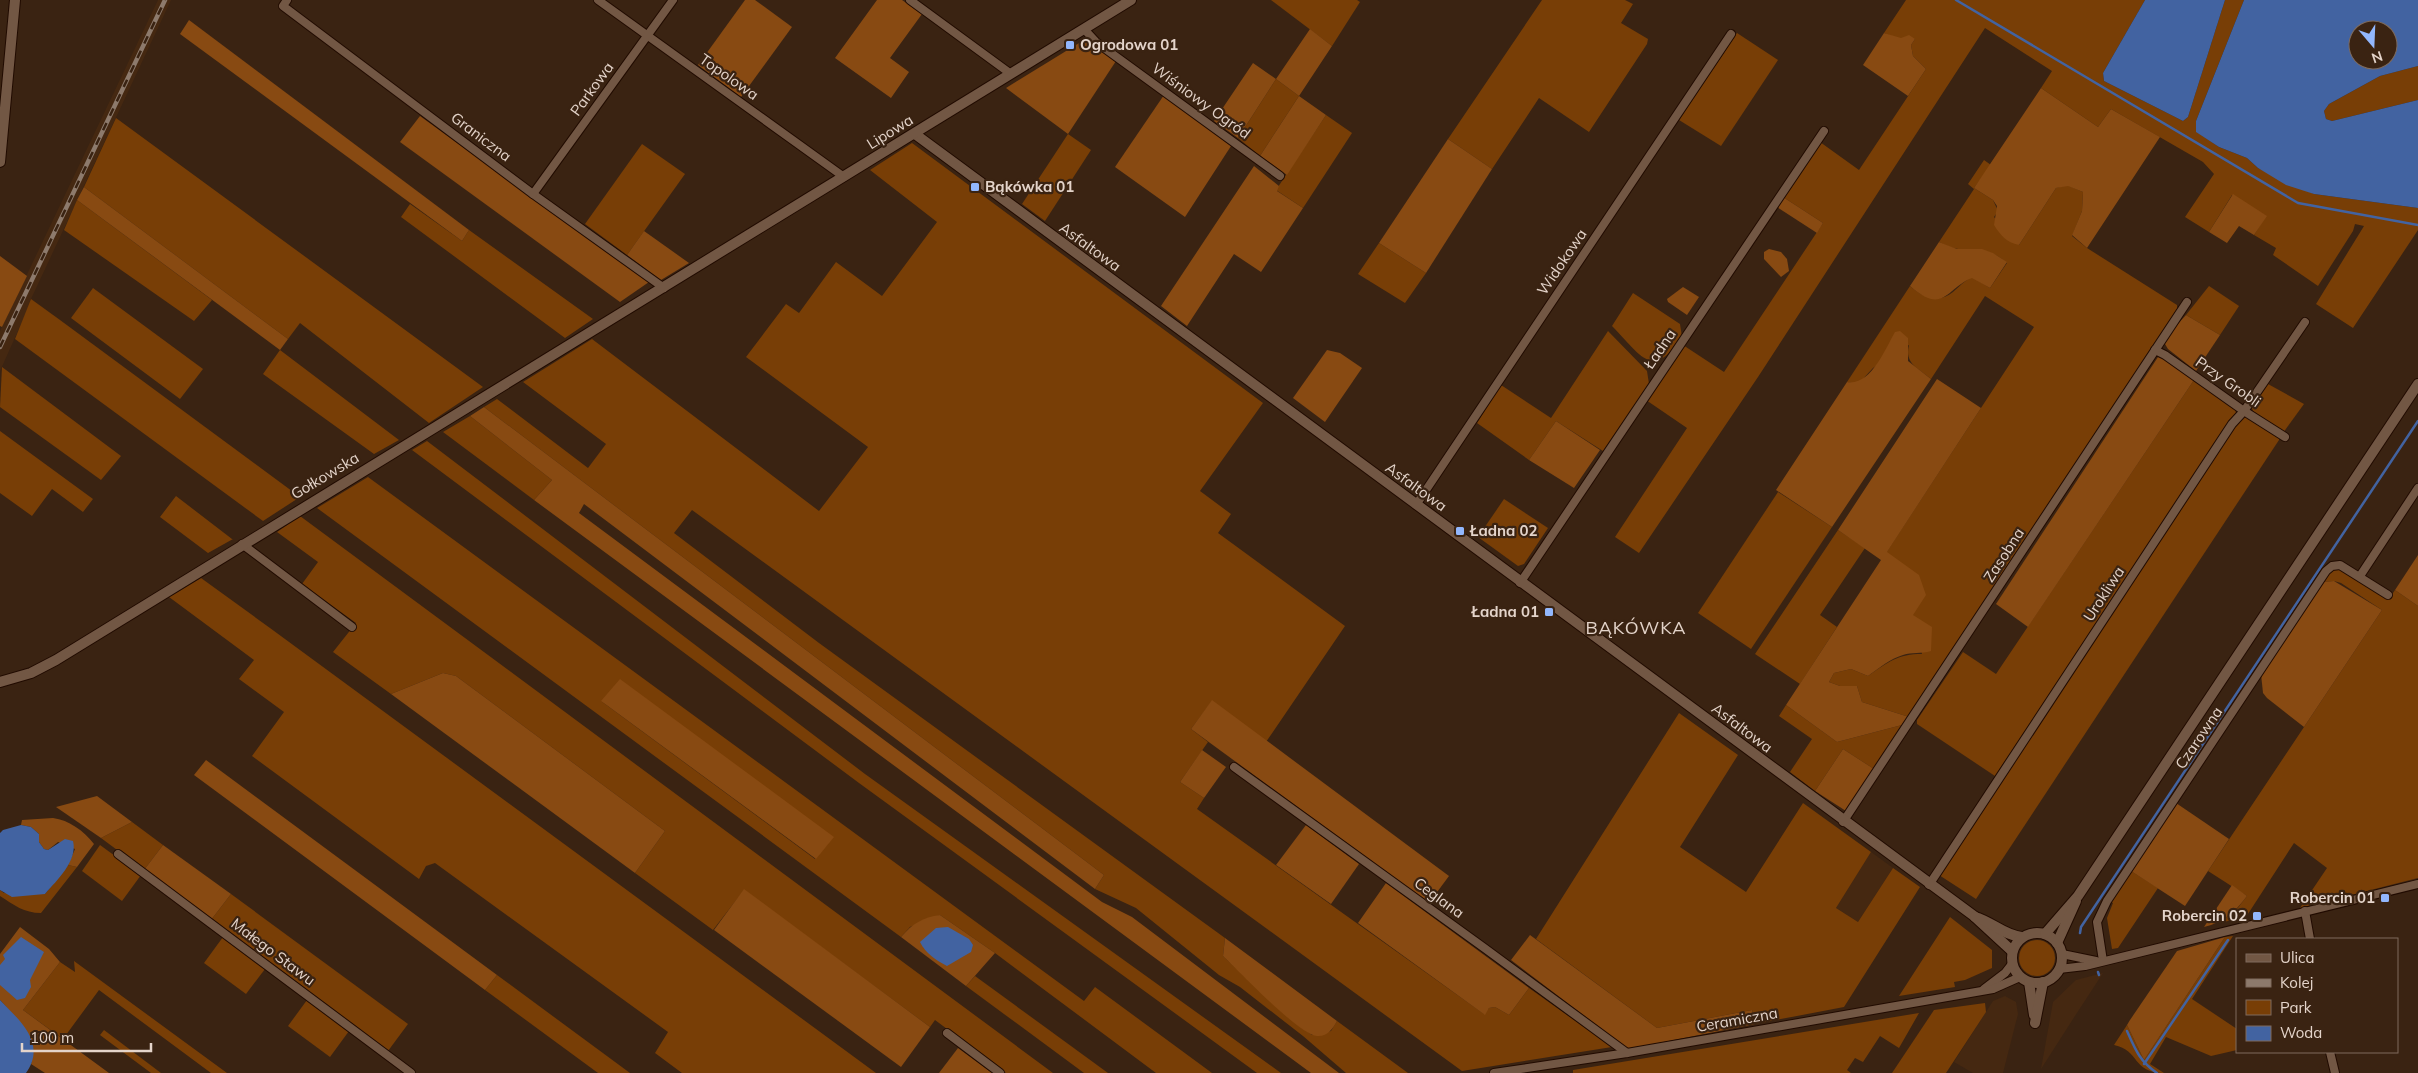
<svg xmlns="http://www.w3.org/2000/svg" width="2418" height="1073" font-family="Mulish,sans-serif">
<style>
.built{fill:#452811}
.green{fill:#783e06;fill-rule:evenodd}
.forest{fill:#884a12}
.water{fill:#4263a1;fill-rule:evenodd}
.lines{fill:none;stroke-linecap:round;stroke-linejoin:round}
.stream{stroke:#4263a1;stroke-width:2.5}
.minor-casing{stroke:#210b00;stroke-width:10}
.tertiary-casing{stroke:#210b00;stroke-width:12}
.minor{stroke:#725744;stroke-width:8}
.tertiary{stroke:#725744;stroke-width:10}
.rail-casing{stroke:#8d7a6c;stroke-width:4.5}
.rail{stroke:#3a2312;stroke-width:2.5;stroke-dasharray:8;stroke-linecap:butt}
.poi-dot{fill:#92b7fd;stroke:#3a2312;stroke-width:2}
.labels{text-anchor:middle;stroke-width:4.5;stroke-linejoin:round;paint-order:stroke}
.poi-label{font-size:15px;font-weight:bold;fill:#e4d4ca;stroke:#3a2312;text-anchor:start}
.street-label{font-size:15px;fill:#e4d4ca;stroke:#3a2312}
.quarter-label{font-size:18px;letter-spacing:1px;fill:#e4d4ca;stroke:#3a2312}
</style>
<rect width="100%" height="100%" fill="#3a2312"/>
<g class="built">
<path d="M158 0H171L31 299 26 313 0 371V331Z"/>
<path d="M1871 852 1893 868 1858 922 1836 908Z"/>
<path d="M2103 973 2073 1019 2041 1069 2053 1002 2076 980Z"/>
<path d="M2005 996 2016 1002 2018 1014 2003 1073H1973L1954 1062 1993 1001Z"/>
</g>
<g class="green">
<path d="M1271 0H1357L1360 2 1332 46Z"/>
<path d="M1542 0H1625L1633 4 1621 23 1648 39 1647 44 1589 132 1539 98 1492 169 1448 139Z"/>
<path d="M1906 0H2145L2103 73 2104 81 2183 121 2188 117 2225 0H2244L2196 121 2197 132 2219 147 2247 158 2258 168 2314 194 2418 208V230L2353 328 2316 304 2364 226 2355 224 2353 231 2318 286 2273 255 2276 248 2254 235 2266 216 2232 195 2209 232 2185 217 2214 174 2203 162 2111 109 2098 127 2041 88 2052 71 1985 28 1758 377 1639 553 1615 537 1687 428 1646 400 1683 345 1724 372 1823 223 1783 197 1820 142 1859 170 1926 69 1913 56 1911 45 1915 39 1897 38 1884 33Z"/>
<path d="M1737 33 1778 60 1721 146 1679 120Z"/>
<path d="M2418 66V100L2332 121 2326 119 2324 111 2329 104 2380 76Z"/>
<path d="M1276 79 1299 96 1260 156 1238 138Z"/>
<path d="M1326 115 1352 133 1303 208 1276 190Z"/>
<path d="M116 118 483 387 429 423 300 323 288 339 84 187Z"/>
<path d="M1068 134 1091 150 1045 221 1022 204Z"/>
<path d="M912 143 1263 403 1200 491 1231 514 1218 533 1345 626 1266 742 1212 701 1191 729 1208 742 1180 782 1204 798 1197 809 1484 1014 1489 1008 1495 1007 1509 1015 1529 988 1612 1047 1462 1071 692 510 674 533 819 643 1225 938 1223 956 1287 1016 1312 1035 1331 1031 1337 1021 1408 1073H1346L1303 1036 1240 987 1219 975 1136 908 1095 889 1104 875 484 407 497 399 588 468 606 444 523 382 592 339 819 511 868 447 746 357 786 304 799 313 836 262 882 296 937 222 870 170Z"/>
<path d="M642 144 685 174 627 255 585 224Z"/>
<path d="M1984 160 1991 165 1974 188 1993 200 1998 211 1994 217 2019 245 2056 188 2067 185 2083 192 2082 211 2072 236 2087 248 2177 305V309L1909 717 1862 702 1857 686H1840L1829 682 1834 673 1851 669 1868 676C1888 662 1898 654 1922 654L1913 615 1886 553 2034 327 1985 296 1931 379C1919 368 1904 364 1909 345L1873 368 1861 381 1854 383 1847 382 1910 286C1922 297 1939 304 1953 292 1960 286 1964 281 1972 277L1990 288 2007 263C1985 245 1981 253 1958 249 1952 248 1945 245 1939 242L1974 189 1968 184Z"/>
<path d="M77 200 212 300 194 321 64 230Z"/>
<path d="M410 204 462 241 469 230 593 319 565 338 401 217Z"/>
<path d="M1379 243 1426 273 1405 303 1358 274Z"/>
<path d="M2209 286 2239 306 2220 335 2186 315Z"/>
<path d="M93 288 203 369 180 399 71 318Z"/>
<path d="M1633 293 1680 324 1682 337C1652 382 1640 354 1612 326Z"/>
<path d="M31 299 60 320 300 497 263 521 15 339Z"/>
<path d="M1608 331 1647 371 1649 384 1603 451 1556 421 1529 460 1477 423 1501 385 1551 418Z"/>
<path d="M280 350 395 437 399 440 374 454 263 374Z"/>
<path d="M2 367 121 456 101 480 0 407Z"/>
<path d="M2194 380 2235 409 2236 413 1995 776 1917 724V720L1963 652 1996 674Z"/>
<path d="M2268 384 2304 404 2283 433 2253 411 2252 408Z"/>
<path d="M470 416 552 480 534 500 443 432Z"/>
<path d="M2241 416H2245L2279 438V440L1976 899 1939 875Z"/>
<path d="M0 431 93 499 83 512 52 489 32 516 0 493Z"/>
<path d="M427 441 865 774 1281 1073H1257L859 783 412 450Z"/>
<path d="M368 477 1084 1001 1095 987 1212 1073H1156L995 953 940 915 910 927 901 937 317 508ZM601 701 833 837 815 859Z"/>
<path d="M1778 492 1832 527 1751 649 1698 613Z"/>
<path d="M176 496 232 539H233L208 553 160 517Z"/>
<path d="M1504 499 1548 528 1524 564 1518 566 1478 537Z"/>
<path d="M300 516 1053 1073H1006L935 1020 930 1027 744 890 713 930 635 873 665 831 456 676 443 673 391 694 333 652 356 623 302 584 318 562 277 532Z"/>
<path d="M1838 530 1865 548 1820 615 1837 627 1800 684 1755 654Z"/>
<path d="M2340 567 2389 599 2395 590 2418 606V878L2300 908 2327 868 2294 843 2246 917 2219 923 2237 909 2247 896 2208 871 2382 610 2341 583 2334 581 2322 582 2331 569Z"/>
<path d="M201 578 270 628 876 1073H682L655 1053 668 1032 435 863 426 866 419 879 252 756 284 712 239 679 254 660 169 597Z"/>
<path d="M1786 705 1837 742 1902 725 1874 769 1843 749 1815 791 1790 772 1812 739 1779 716Z"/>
<path d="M1679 713 1738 755 1680 847 1746 892 1803 803 1871 852 1836 908 1858 922 1893 868 1920 887 1844 1007 1755 1024 1752 1010 1657 1028 1536 939Z"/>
<path d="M132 822 163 845 144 870 101 838Z"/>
<path d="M100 845 141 875 122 901 82 871Z"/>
<path d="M68 865 77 867 41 913C24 913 14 905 0 896V890L4 893 45 894Z"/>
<path d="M2131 871 2158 888 2118 948 2112 949 2107 918 2113 903 2111 902Z"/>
<path d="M231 894 408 1024 388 1051 211 920Z"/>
<path d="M1950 917 1992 950V968L1965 980 1954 982 1955 987 1899 996Z"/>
<path d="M2233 936 2192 999 2237 1029V1050L2211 1056 2166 1037 2150 1064 2164 1073C2132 1073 2140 1050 2114 1045L2127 1025 2144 1060 2225 937Z"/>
<path d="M223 937 265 969 246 994 204 963Z"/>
<circle cx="2037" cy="958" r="18"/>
<path d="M74 961 227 1073H211L99 990 63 1039 23 1010 60 962 75 972Z"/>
<path d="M497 975 630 1073H598L485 990Z"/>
<path d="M975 976 1108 1073H1084L966 986Z"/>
<path d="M307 1000 349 1031 330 1057 288 1026Z"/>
<path d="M1985 1003 1986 1012 1946 1073H1892L1934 1010Z"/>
<path d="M1919 1013 1899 1048 1880 1036 1863 1062 1855 1058 1847 1070 1851 1073H1573V1070Z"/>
<path d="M104 1030 161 1073H151L100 1035Z"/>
</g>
<g class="forest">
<path d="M745 0H755L792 27 741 97 698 65Z"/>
<path d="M877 0H902L922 14 890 58 909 72 891 98 835 58Z"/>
<path d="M189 20 469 230 462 241 180 34Z"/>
<path d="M1310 29 1332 46 1299 96 1326 115 1287 175 1260 156 1299 96 1276 79 1238 138 1214 121 1253 63 1276 79Z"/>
<path d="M1884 33 1901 38 1909 35 1915 39 1911 45 1913 56 1926 69 1908 96 1863 65Z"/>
<path d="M1084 40 1116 61 1068 134 1006 88Z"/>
<path d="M2041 88 2098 127 2111 109 2160 137 2087 248 2072 235 2082 211 2083 192 2068 186 2056 188 2019 245C2006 242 2001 236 1994 225L1997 206 1993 200 1974 188Z"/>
<path d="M1164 95 1231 146 1185 217 1115 167Z"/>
<path d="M420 116 649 282 620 302 400 142Z"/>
<path d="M1448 139 1492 169 1426 273 1379 243Z"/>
<path d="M1254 166 1279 186 1277 191 1303 208 1261 272 1234 254 1187 326 1161 306Z"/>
<path d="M84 187 288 339 280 350 77 200Z"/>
<path d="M2233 194 2267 216 2254 235 2239 226 2227 243 2209 232Z"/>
<path d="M1783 197 1823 223 1817 233 1777 207Z"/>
<path d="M644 231 689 263 661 280 627 255Z"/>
<path d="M1939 242 1957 249H1982L1993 253 2007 262 1990 288 1972 278C1946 288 1944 316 1910 286Z"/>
<path d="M1769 249 1781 252 1787 259 1789 271 1781 277 1764 259V252Z"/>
<path d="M0 256 27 276 2 327 0 326Z"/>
<path d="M1683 287 1699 297 1687 315 1668 302 1667 299Z"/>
<path d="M2186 315 2220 335 2196 371 2168 349 2165 344 2166 337Z"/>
<path d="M1900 331 1908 338V361L1931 379 1832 527 1776 490 1847 382C1871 386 1885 349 1895 332Z"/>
<path d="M1327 350 1340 353 1362 368 1325 422 1293 398Z"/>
<path d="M2158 357 2163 358 2194 380 2028 627 1996 604Z"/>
<path d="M1937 379 1981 408 1887 552 1919 575 1926 595 1913 615 1932 627 1931 651C1921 654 1912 652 1903 655 1890 659 1879 668 1868 676L1851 669 1834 673 1829 682 1840 686H1857L1862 702 1909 717 1902 725 1837 742 1786 705 1881 560 1838 530Z"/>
<path d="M484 407 1104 875 1095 889 584 504 579 513 1102 902 1132 917 1339 1073H1311L534 500 552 480 470 416Z"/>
<path d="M1556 421 1600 450 1574 488 1529 460Z"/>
<path d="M2418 555V606L2395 590Z"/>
<path d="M2334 581 2382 610 2304 727 2267 698 2263 693 2261 674 2322 582Z"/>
<path d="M443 673 456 676 665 831 635 873 391 694Z"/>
<path d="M620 679 834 837 816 859 601 701Z"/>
<path d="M1212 700 1449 876 1429 903 1191 729Z"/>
<path d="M1843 749 1874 769 1846 811 1815 791Z"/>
<path d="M1202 750 1226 767 1204 798 1180 782Z"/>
<path d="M206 760 497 975 485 990 194 775Z"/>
<path d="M97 796 132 822 101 838 56 807Z"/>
<path d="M2176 803 2229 839 2185 906 2131 871Z"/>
<path d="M53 818C69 820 84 831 94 844L77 867 68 865 75 849 58 842 48 850 44 849 39 842V834L31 827 21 825 22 820Z"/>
<path d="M1306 825 1359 864 1331 904 1276 865Z"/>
<path d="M163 845 231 894 211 920 144 870Z"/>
<path d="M1386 883 1529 988 1509 1015 1495 1007 1489 1008 1485 1015 1358 923Z"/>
<path d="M2232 885 2247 896C2235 912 2224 922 2204 927Z"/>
<path d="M744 889 930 1027 901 1067 714 930Z"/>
<path d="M940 915 995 953 966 986 901 937C912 924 923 917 940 915Z"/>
<path d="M20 927 49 949 60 962 23 1010 109 1073H45L31 1064C38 1043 13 1014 0 1000V954Z"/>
<path d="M1530 935 1657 1028 1752 1010 1755 1024 1628 1049 1511 960Z"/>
<path d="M2225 937 2144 1060 2127 1025 2130 1020 2177 951Z"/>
<path d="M1225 938 1337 1021C1333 1029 1327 1037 1317 1036 1298 1034 1239 971 1223 956Z"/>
<path d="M958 1048 992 1073H939Z"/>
</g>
<g class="water">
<path d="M2145 0H2225L2188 117 2183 121 2104 81 2103 73Z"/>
<path d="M2244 0H2418V66L2380 76 2329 104 2324 111 2326 119 2332 121 2418 100V208L2314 194 2286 185 2258 168 2247 158 2219 147 2196 132V121ZM2358 30H2388V60H2358Z"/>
<path d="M21 825 31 827 39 834V842L44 849 48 850 65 839 73 841C78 861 57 880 45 894L12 897 0 890V833L3 830Z"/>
<path d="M948 927 969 939 973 945 971 952 947 966C936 960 926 954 920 942L936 928Z"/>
<path d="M21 937 44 952 30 980 31 987 25 998 17 1000 0 985V965L5 959 3 955Z"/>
<path d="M0 1000C20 1021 47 1043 26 1073H0Z"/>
</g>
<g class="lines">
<g class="stream">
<path d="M1956 0 2298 203 2418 225"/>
<path d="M2080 933 2081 927 2418 421"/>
<path d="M2098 972 2099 975"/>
<path d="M2127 1031C2135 1049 2140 1062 2157 1073"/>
<path d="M2144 1064 2228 940"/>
</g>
<g class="minor-casing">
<g id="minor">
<path d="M287 0 283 6 533 194 664 288"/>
<path d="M598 0 844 177"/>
<path d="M910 0 1011 74"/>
<path d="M1084 29 1096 42 1280 176"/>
<path d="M533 194 673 0"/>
<path d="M2155 350 2165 355 2244 411 2285 437"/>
<path d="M1416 505 1731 34"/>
<path d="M242 544 352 627"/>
<path d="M2360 576 2418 488"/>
<path d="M1520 583 1824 131"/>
<path d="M1234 767 1483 947 1627 1053"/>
<path d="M1843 822 2187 302"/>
<path d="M118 854 411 1073"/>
<path d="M1929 885 2232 424 2244 411 2305 322"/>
<path d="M2305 911 2310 939"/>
<path d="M2062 954 2096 961"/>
<path d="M2103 961 2097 922 2107 901 2326 571 2332 566 2340 565 2388 595"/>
<path d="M2059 969 2085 966 2418 884"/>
<path d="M1984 989 2005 973 2012 964"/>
<path d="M947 1033 1000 1073"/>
<path d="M2330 1052 2335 1073"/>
<path d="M1494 1073 1627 1053 1993 989 2020 977"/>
</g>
</g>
<g class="tertiary-casing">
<g id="tertiary">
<path d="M915 134 1974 916 2012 951"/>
<path d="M0 162 15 0"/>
<path d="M0 682 31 673 56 660 1131 0"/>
<path d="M1975 917C1991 921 2005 936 2022 937"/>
<circle cx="2037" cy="958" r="25"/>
<path d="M2045 934 2078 896 2418 384"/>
<path d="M2057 943 2076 901"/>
<path d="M2029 982 2034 1015"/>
<path d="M2035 1023 2043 982"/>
</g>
</g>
<use href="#minor" class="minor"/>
<use href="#tertiary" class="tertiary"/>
<g class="rail-casing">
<path id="rail" d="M0 347 165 0"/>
</g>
<use href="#rail" class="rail"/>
</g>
<g class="poi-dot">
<rect x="1065" y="40" width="10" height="10" rx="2.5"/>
<rect x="970" y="182" width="10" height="10" rx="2.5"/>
<rect x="1455" y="526" width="10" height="10" rx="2.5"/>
<rect x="1544" y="607" width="10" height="10" rx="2.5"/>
<rect x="2380" y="893" width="10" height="10" rx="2.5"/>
<rect x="2252" y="911" width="10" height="10" rx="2.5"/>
</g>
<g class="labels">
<g class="poi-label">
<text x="1080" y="50">Ogrodowa 01</text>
<text x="985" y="192">Bąkówka 01</text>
<text x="1470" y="536">Ładna 02</text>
<text x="1539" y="617" text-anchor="end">Ładna 01</text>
<text x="2375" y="903" text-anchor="end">Robercin 01</text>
<text x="2247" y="921" text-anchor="end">Robercin 02</text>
</g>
<g class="street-label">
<text transform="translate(729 77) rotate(35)" y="5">Topolowa</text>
<text transform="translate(592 89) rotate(-54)" y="5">Parkowa</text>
<text transform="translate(1201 101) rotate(36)" y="5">Wiśniowy Ogród</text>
<text transform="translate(890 132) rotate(-32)" y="5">Lipowa</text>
<text transform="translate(481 137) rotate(37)" y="5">Graniczna</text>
<text transform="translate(1090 247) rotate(36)" y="5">Asfaltowa</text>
<text transform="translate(1562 262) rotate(-56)" y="5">Widokowa</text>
<text transform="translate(1660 349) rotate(-56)" y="5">Ładna</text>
<text transform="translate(2228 382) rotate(35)" y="5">Przy Grobli</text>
<text transform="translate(325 476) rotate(-31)" y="5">Gołkowska</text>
<text transform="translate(1416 487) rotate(36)" y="5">Asfaltowa</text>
<text transform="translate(2004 555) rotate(-57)" y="5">Zasobna</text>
<text transform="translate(2104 594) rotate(-57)" y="5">Urokliwa</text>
<text transform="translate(1742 728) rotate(37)" y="5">Asfaltowa</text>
<text transform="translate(2199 738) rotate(-56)" y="5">Czarowna</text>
<text transform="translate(1439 898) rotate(36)" y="5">Ceglana</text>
<text transform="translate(273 952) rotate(37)" y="5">Małego Stawu</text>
<text transform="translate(1737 1020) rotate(-10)" y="5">Ceramiczna</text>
</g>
<g class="quarter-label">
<text x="1636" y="634">BĄKÓWKA</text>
</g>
</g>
<rect x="2236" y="938" width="162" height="115" fill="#3a2312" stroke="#7e6a5c"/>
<rect x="2246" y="954" width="25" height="8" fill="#725744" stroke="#7e6a5c"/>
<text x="2280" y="963" font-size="15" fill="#e4d4ca">Ulica</text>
<rect x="2246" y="979" width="25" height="8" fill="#8d7a6c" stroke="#7e6a5c"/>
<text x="2280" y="988" font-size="15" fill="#e4d4ca">Kolej</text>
<rect x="2246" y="1000" width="25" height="15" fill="#783e06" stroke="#7e6a5c"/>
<text x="2280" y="1013" font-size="15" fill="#e4d4ca">Park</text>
<rect x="2246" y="1026" width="25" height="15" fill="#4263a1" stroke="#7e6a5c"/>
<text x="2280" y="1038" font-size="15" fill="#e4d4ca">Woda</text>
<g transform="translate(2373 45) rotate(161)"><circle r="24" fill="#3a2312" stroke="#7e6a5c"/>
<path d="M0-4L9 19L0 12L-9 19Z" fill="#92b7fd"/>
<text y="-8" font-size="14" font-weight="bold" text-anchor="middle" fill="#e4d4ca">N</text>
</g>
<path d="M22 1043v8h129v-8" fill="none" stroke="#e4d4ca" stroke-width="2.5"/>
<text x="30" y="1043" font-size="15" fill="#e4d4ca" stroke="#3a2312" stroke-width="4" paint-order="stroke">100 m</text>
</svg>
